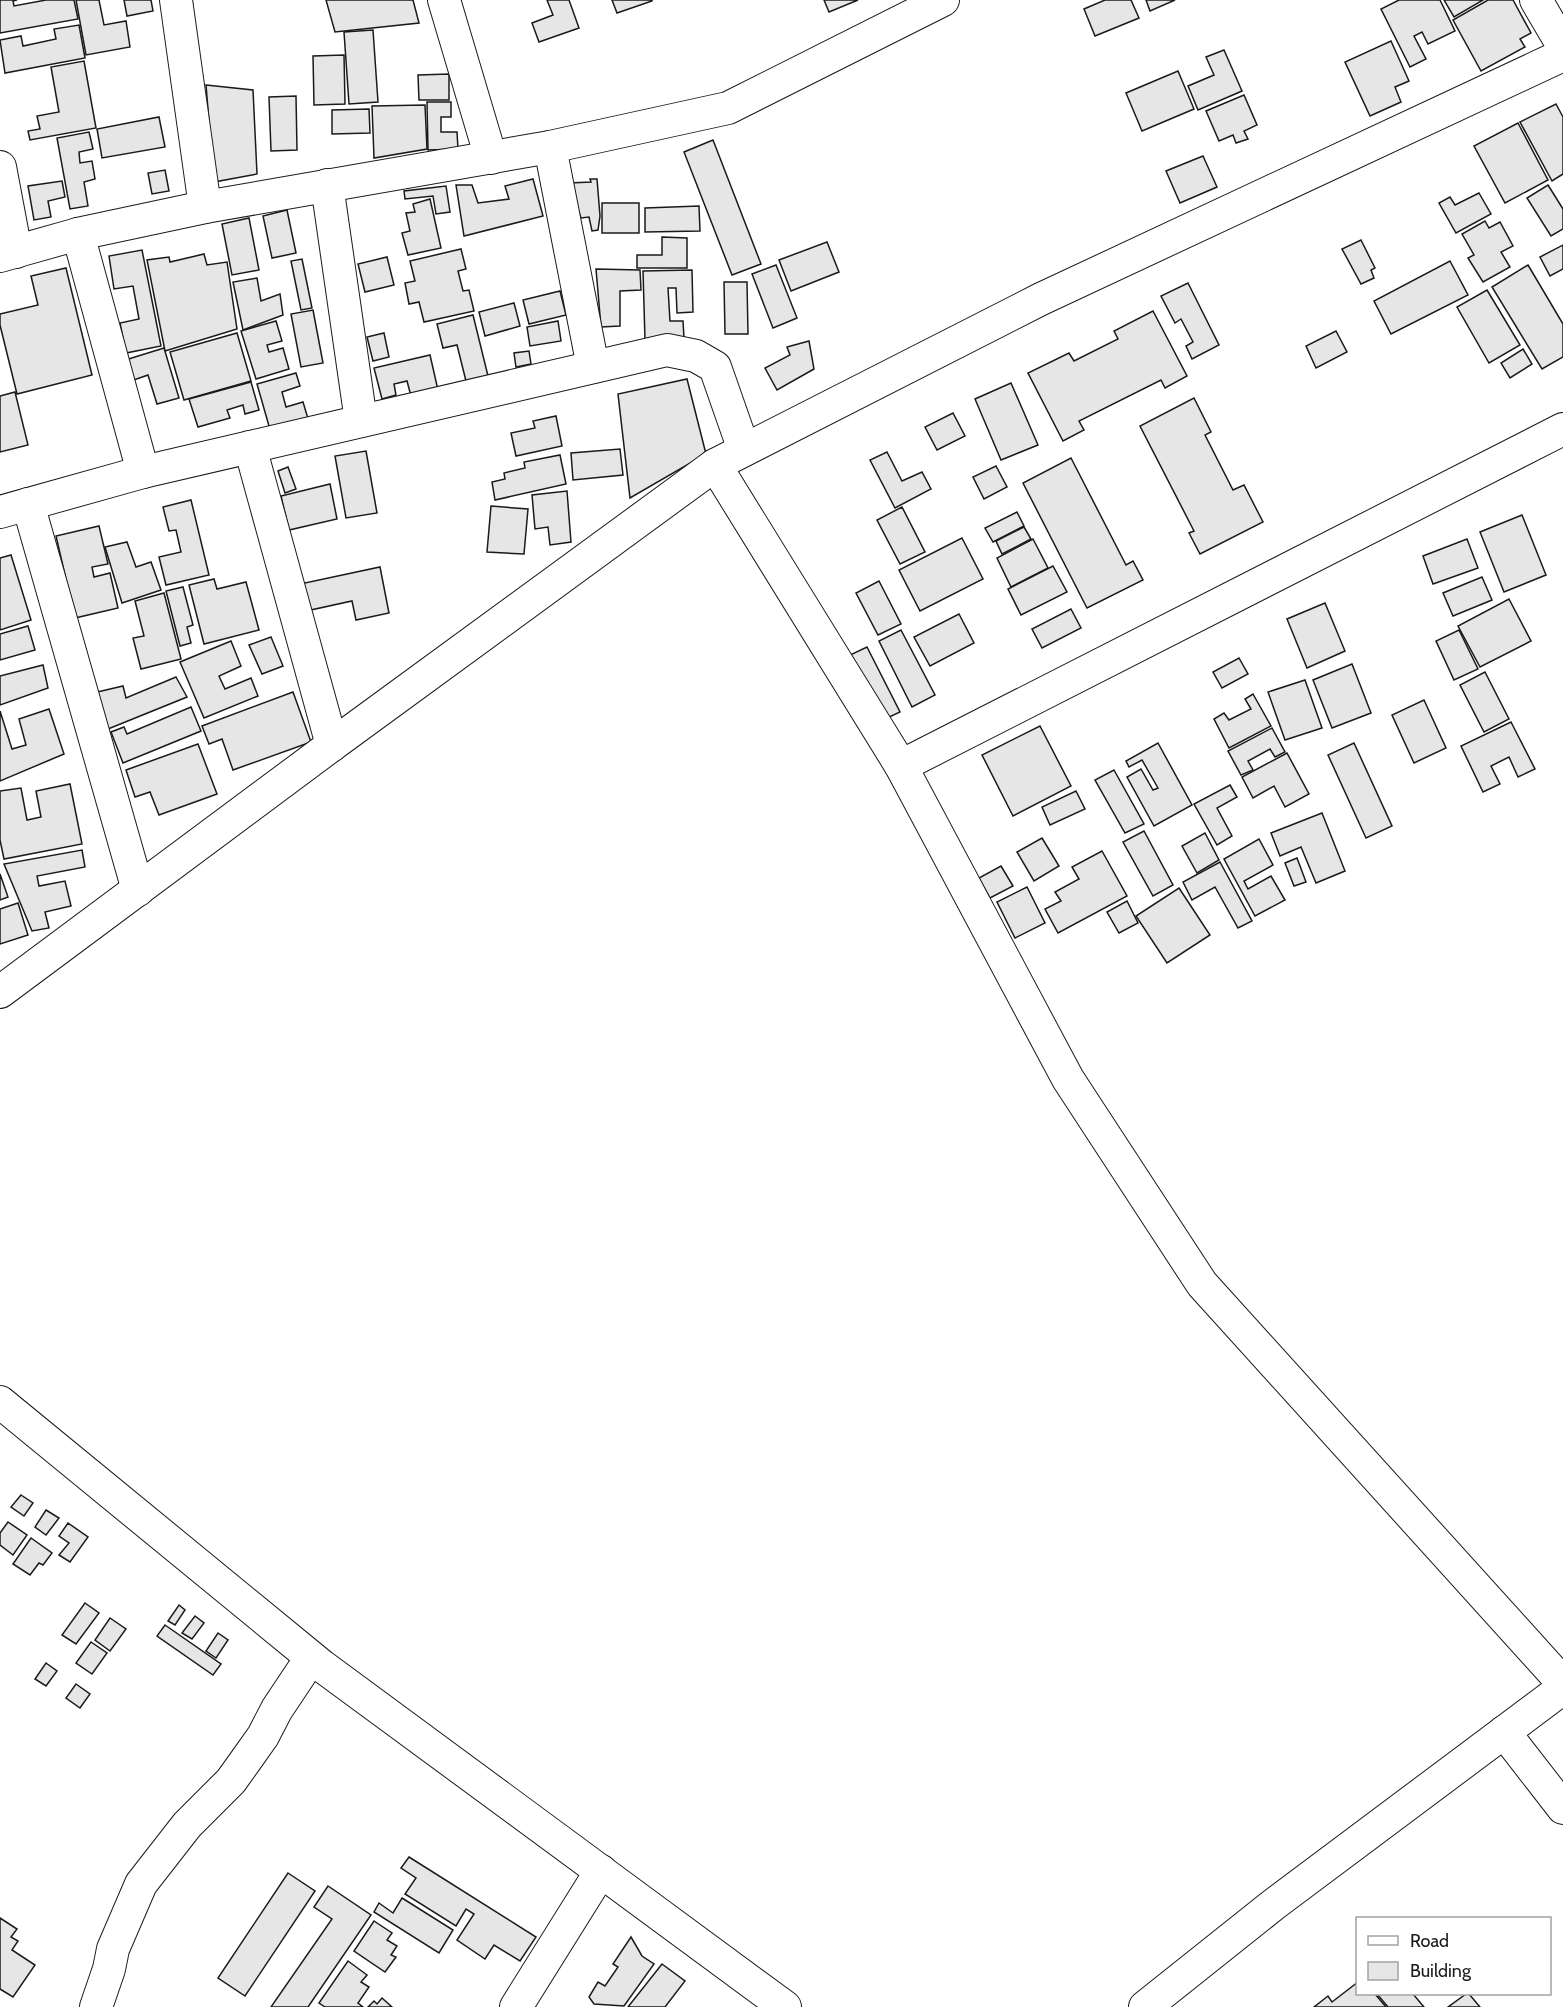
<svg xmlns="http://www.w3.org/2000/svg" width="1563" height="2007" font-family="Cabin,sans-serif">
<style>
.building{fill:#e6e6e6;stroke:#1a1a1a;stroke-width:1.5}
.lines{fill:none;stroke-linecap:round;stroke-linejoin:round}
.street-casing{stroke:#1a1a1a;stroke-width:34}
.street{stroke:#fff;stroke-width:32}
</style>
<rect width="100%" height="100%" fill="#fff"/>
<g class="building">
<path d="M0 0H17L13 1 14 6 46 0H74L78 19 0 33Z"/>
<path d="M76 0H99L104 25 126 21 130 47 86 55Z"/>
<path d="M124 0H151L153 11 127 16Z"/>
<path d="M326 0H413L419 23 335 32Z"/>
<path d="M547 0H569L579 28 539 42 532 23 553 15Z"/>
<path d="M612 0H652V1L617 13Z"/>
<path d="M824 0H858L829 12Z"/>
<path d="M1105 0H1131L1139 18 1095 36 1084 9Z"/>
<path d="M1146 0H1175L1150 11Z"/>
<path d="M1399 0H1440L1455 31 1428 44 1422 32 1414 36 1426 59 1410 67 1381 9Z"/>
<path d="M1444 0H1483L1454 17Z"/>
<path d="M1488 0H1513L1531 33 1520 39 1525 47 1481 71 1453 20Z"/>
<path d="M79 25 85 58 5 73 0 40 21 36 23 46 56 39 54 29Z"/>
<path d="M373 30 378 102 349 104 344 32Z"/>
<path d="M1391 41 1409 81 1395 87 1401 102 1370 116 1345 62Z"/>
<path d="M1224 50 1242 91 1198 110 1188 86 1214 75 1206 57Z"/>
<path d="M344 55 345 104 314 105 313 56Z"/>
<path d="M84 61 96 128 30 140 28 131 40 129 37 116 59 112 51 67Z"/>
<path d="M1178 71 1194 109 1142 131 1126 93Z"/>
<path d="M449 74V100H419L418 75Z"/>
<path d="M206 85 253 90 257 174 214 182Z"/>
<path d="M1244 95 1257 125 1244 131 1248 139 1236 143 1233 135 1219 141 1206 111Z"/>
<path d="M296 96 297 150 271 151 269 97Z"/>
<path d="M427 102H451V117H441V132H457L458 149 428 150Z"/>
<path d="M1556 104 1563 117V174L1552 181 1520 122Z"/>
<path d="M425 105 427 149 374 158 372 106Z"/>
<path d="M369 109 370 133 332 134V110Z"/>
<path d="M159 117 165 147 102 158 97 129Z"/>
<path d="M1518 123 1548 180 1505 203 1474 146Z"/>
<path d="M89 132 93 149 79 152 80 163 92 161 95 179 84 182 88 206 70 209 57 138Z"/>
<path d="M713 140 761 264 732 275 684 152Z"/>
<path d="M1203 156 1217 187 1180 203 1166 171Z"/>
<path d="M165 170 169 191 152 194 148 173Z"/>
<path d="M533 179 543 216 464 236 456 185H472L478 203 509 199 505 186Z"/>
<path d="M590 179H597L600 216 598 230 592 231 589 217 581 218 569 183 591 182Z"/>
<path d="M62 181 65 197 48 201 51 217 34 220 28 186Z"/>
<path d="M1548 185 1563 209V229L1551 236 1527 198Z"/>
<path d="M446 186 450 212 436 214 433 196 405 199 404 191Z"/>
<path d="M1479 193 1491 214 1456 233 1439 203 1450 197 1455 205Z"/>
<path d="M430 199 441 248 408 255 402 233 410 231 406 213 415 212 413 204Z"/>
<rect x="602" y="203" width="37" height="30"/>
<path d="M699 206 700 231 645 232V208Z"/>
<path d="M287 210 296 253 272 258 263 216Z"/>
<path d="M249 218 259 270 232 275 222 224Z"/>
<path d="M1485 221 1489 228 1500 222 1513 246 1501 252 1510 267 1483 282 1468 258 1474 255 1462 234Z"/>
<path d="M662 237 687 238V268H637V255H662Z"/>
<path d="M1361 240 1375 268 1371 270 1374 278 1361 284 1342 249Z"/>
<path d="M827 242 839 272 791 291 779 260Z"/>
<path d="M1563 245V269L1550 276 1540 257Z"/>
<path d="M461 249 466 269 458 271 463 291 469 290 474 311 424 322 419 302 409 304 405 283 415 281 410 261Z"/>
<path d="M142 250 161 346 126 353 120 323 139 319 133 286 114 289 109 256Z"/>
<path d="M204 254 207 265 227 262 237 329 165 351 147 260 169 257 170 262Z"/>
<path d="M387 257 394 285 365 292 358 264Z"/>
<path d="M302 259 312 308 301 310 291 261Z"/>
<path d="M1450 261 1468 295 1391 334 1374 301Z"/>
<path d="M776 265 797 318 773 328 752 274Z"/>
<path d="M1528 265 1563 324V357L1542 369 1492 287Z"/>
<path d="M66 268 92 375 17 394 0 325V314L38 305 31 276Z"/>
<path d="M596 269 640 270 641 290 620 291V326L601 327Z"/>
<path d="M692 270 693 312 677 313 676 288H668L670 321H683L684 338 645 340 643 271Z"/>
<path d="M257 278 261 301 280 294 283 315 243 330 233 282Z"/>
<path d="M724 282H747L748 334H725Z"/>
<path d="M1188 283 1219 345 1192 359 1186 346 1193 342 1181 319 1175 323 1161 296Z"/>
<path d="M1487 290 1520 345 1489 363 1457 307Z"/>
<path d="M560 291 566 315 529 324 523 300Z"/>
<path d="M514 303 520 326 485 336 479 312Z"/>
<path d="M313 310 323 363 301 367 291 314Z"/>
<path d="M1153 311 1187 376 1165 388 1161 380 1079 421 1084 430 1063 441 1028 373 1069 353 1074 361 1118 339 1114 331Z"/>
<path d="M473 315 488 376 466 381 457 345 443 348 437 324Z"/>
<path d="M276 321 282 341 267 345 269 352 283 348 289 369 256 379 241 331Z"/>
<path d="M558 321 561 341 530 346 527 327Z"/>
<path d="M1336 331 1347 352 1316 368 1306 346Z"/>
<path d="M237 333 251 381 184 400 170 352Z"/>
<path d="M384 333 389 357 373 361 367 337Z"/>
<path d="M809 341 814 369 777 390 765 368 790 355 787 347Z"/>
<path d="M164 348 179 398 157 404 148 375 128 382 122 361Z"/>
<path d="M1523 349 1532 364 1510 378 1501 363Z"/>
<path d="M529 351 531 364 516 367 514 353Z"/>
<path d="M430 355 438 390 411 396 407 381 394 384 396 395 382 399 374 368Z"/>
<path d="M296 373 300 386 282 392 286 407 303 402 309 422 271 433 257 384Z"/>
<path d="M687 379 706 454 630 498 618 394Z"/>
<path d="M251 382 259 410 245 414 243 405 227 410 230 418 198 427 189 399Z"/>
<path d="M1011 383 1038 445 1001 460 975 399Z"/>
<path d="M15 392 28 445 0 452V396Z"/>
<path d="M1194 398 1211 432 1205 435 1233 490 1244 485 1263 522 1200 554 1189 533 1194 531 1140 426Z"/>
<path d="M953 413 965 436 937 450 925 427Z"/>
<path d="M556 416 562 446 516 456 511 433 535 428 533 421Z"/>
<path d="M620 449 623 475 573 480 571 453Z"/>
<path d="M366 451 377 513 346 518 335 456Z"/>
<path d="M887 452 902 481 922 472 931 489 895 508 870 460Z"/>
<path d="M560 455 566 484 495 500 492 482 505 479 504 473 525 468 524 462Z"/>
<path d="M1071 458 1126 565 1133 561 1143 580 1087 608 1023 483Z"/>
<path d="M996 466 1007 487 984 499 973 477Z"/>
<path d="M288 467 296 489 285 493 278 471Z"/>
<path d="M330 484 337 519 289 530 281 496Z"/>
<path d="M567 491 571 542 550 545 548 527 535 529 532 495Z"/>
<path d="M191 500 209 575 166 585 159 557 181 552 176 530 169 531 163 507Z"/>
<path d="M491 506 528 509 524 554 487 552Z"/>
<path d="M902 507 925 552 900 564 877 520Z"/>
<path d="M1017 512 1024 526 993 542 985 528Z"/>
<path d="M1522 515 1546 575 1504 592 1480 532Z"/>
<path d="M99 526 108 564 92 567 94 577 110 573 118 608 75 618 56 536Z"/>
<path d="M1024 527 1031 539 1002 554 996 541Z"/>
<path d="M962 538 983 579 920 611 899 570Z"/>
<path d="M1033 539 1048 568 1011 587 997 558Z"/>
<path d="M1467 539 1478 568 1433 584 1423 556Z"/>
<path d="M127 542 136 567 151 562 161 590 122 603 105 547Z"/>
<path d="M11 555 31 620 0 630V558Z"/>
<path d="M1053 566 1067 592 1021 615 1008 589Z"/>
<path d="M380 567 389 613 356 620 352 601 306 611 300 584Z"/>
<path d="M1482 577 1492 600 1453 616 1443 593Z"/>
<path d="M214 579 217 589 246 582 259 630 204 644 189 585Z"/>
<path d="M879 581 901 624 878 635 856 593Z"/>
<path d="M183 587 193 625 187 627 191 643 180 646 166 591Z"/>
<path d="M164 593 181 659 141 669 133 638 144 636 135 601Z"/>
<path d="M1509 599 1531 641 1480 667 1458 626Z"/>
<path d="M1325 603 1345 651 1307 668 1287 619Z"/>
<path d="M1071 609 1081 628 1042 648 1032 629Z"/>
<path d="M959 614 974 643 930 666 914 637Z"/>
<path d="M28 626 35 650 0 660V634Z"/>
<path d="M901 630 935 695 912 707 879 641Z"/>
<path d="M1459 630 1478 669 1454 680 1436 641Z"/>
<path d="M271 637 283 666 262 674 249 645Z"/>
<path d="M231 641 241 666 219 676 225 689 251 678 258 696 204 718 180 662Z"/>
<path d="M867 647 900 712 883 720 850 655Z"/>
<path d="M1239 658 1248 674 1222 688 1213 672Z"/>
<path d="M1352 664 1371 713 1332 728 1313 680Z"/>
<path d="M43 665 48 688 0 705V676Z"/>
<path d="M1485 672 1509 719 1484 732 1460 685Z"/>
<path d="M176 677 187 697 108 729 93 693 123 686 126 698Z"/>
<path d="M1305 680 1322 728 1285 740 1268 692Z"/>
<path d="M293 692 311 742 233 770 222 739 209 744 202 726Z"/>
<path d="M1253 694 1271 726 1229 748 1214 719 1224 713 1229 720 1251 709 1245 699Z"/>
<path d="M1424 700 1446 748 1414 763 1392 715Z"/>
<path d="M191 707 201 731 123 763 111 732 124 727 127 734Z"/>
<path d="M49 709 64 754 0 781V711L12 749 26 745 19 719Z"/>
<path d="M1511 722 1535 769 1518 777 1509 757 1491 766 1500 784 1483 792 1461 746Z"/>
<path d="M1040 726 1071 786 1013 816 982 755Z"/>
<path d="M1272 728 1285 752 1275 757 1270 749 1248 761 1253 770 1241 775 1228 751Z"/>
<path d="M1158 743 1192 805 1154 826 1127 777 1141 769 1153 790 1158 788 1142 760 1129 767 1126 761Z"/>
<path d="M1354 743 1392 826 1366 838 1328 755Z"/>
<path d="M198 744 217 794 159 815 150 792 135 797 126 770Z"/>
<path d="M1287 753 1309 794 1285 807 1274 786 1253 798 1242 777Z"/>
<path d="M1114 770 1144 824 1125 833 1095 780Z"/>
<path d="M70 784 82 844 4 859 0 840V791L21 788 27 820 41 817 36 791Z"/>
<path d="M1230 785 1237 797 1217 808 1232 836 1217 845 1194 804Z"/>
<path d="M1076 791 1085 809 1050 825 1042 807Z"/>
<path d="M1322 813 1345 871 1316 883 1301 847 1280 856 1271 833Z"/>
<path d="M1144 831 1173 885 1153 896 1123 842Z"/>
<path d="M1205 833 1219 860 1197 873 1182 846Z"/>
<path d="M1042 838 1059 866 1034 881 1017 852Z"/>
<path d="M1259 839 1273 865 1244 881 1248 889 1271 876 1285 900 1255 916 1224 859Z"/>
<path d="M82 850 85 867 37 876 39 886 65 881 71 906 45 912 49 928 32 931 4 864Z"/>
<path d="M1102 851 1127 896 1058 933 1045 909 1061 901 1055 892 1079 879 1072 867Z"/>
<path d="M1297 858 1306 882 1294 886 1285 863Z"/>
<path d="M1220 862 1252 921 1238 928 1215 887 1192 900 1183 882Z"/>
<path d="M1001 866 1013 886 990 898 979 878Z"/>
<path d="M0 874 8 897 0 900Z"/>
<path d="M1027 887 1045 923 1015 938 997 902Z"/>
<path d="M1179 888 1210 935 1167 963 1136 916Z"/>
<path d="M1127 901 1138 923 1119 933 1107 912Z"/>
<path d="M18 903 28 935 0 944V909Z"/>
<path d="M21 1495 33 1503 24 1516 11 1507Z"/>
<path d="M46 1510 59 1518 46 1535 35 1527Z"/>
<path d="M8 1522 27 1535 13 1555 0 1545V1533Z"/>
<path d="M68 1523 88 1537 70 1562 59 1555 69 1543 59 1536Z"/>
<path d="M31 1538 52 1553 43 1565 39 1563 30 1575 13 1564Z"/>
<path d="M85 1603 99 1613 76 1644 62 1635Z"/>
<path d="M179 1605 185 1610 175 1625 168 1621Z"/>
<path d="M195 1616 204 1623 192 1639 182 1633Z"/>
<path d="M110 1618 126 1629 110 1651 95 1640Z"/>
<path d="M165 1625 221 1664 213 1675 157 1636Z"/>
<path d="M218 1633 228 1640 216 1658 206 1651Z"/>
<path d="M91 1642 107 1653 92 1674 76 1663Z"/>
<path d="M46 1663 57 1671 46 1686 35 1679Z"/>
<path d="M76 1684 90 1694 80 1708 66 1698Z"/>
<path d="M409 1857 536 1937 520 1961 494 1945 485 1959 457 1940 474 1914 466 1909 456 1926 405 1894 416 1878 401 1868Z"/>
<path d="M288 1873 315 1891 245 1996 218 1978Z"/>
<path d="M328 1886 371 1915 308 2007H271L332 1919 314 1907Z"/>
<path d="M402 1898 453 1930 439 1953 374 1912 379 1903 393 1913Z"/>
<path d="M0 1918 17 1929 11 1937 18 1941 12 1950 35 1965 13 1997 0 1989Z"/>
<path d="M374 1921 392 1933 387 1940 397 1946 391 1955 396 1957 385 1972 354 1951Z"/>
<path d="M631 1937 642 1956 654 1964 624 2006 594 2004 589 1997 598 1982 605 1986 618 1967 613 1964Z"/>
<path d="M348 1961 367 1975 361 1982 369 1987 358 2003 363 2007H325L319 2003Z"/>
<path d="M662 1964 685 1981 665 2007H628Z"/>
<path d="M1358 1982V1994H1375L1386 2007H1314L1328 1996 1332 2002Z"/>
<path d="M1377 1994H1413L1424 2007H1388Z"/>
<path d="M1466 1994H1469L1480 2007H1448Z"/>
<path d="M382 1998 392 2007H368L374 2001 377 2004Z"/>
</g>
<g class="lines">
<g class="street-casing">
<g id="street">
<path d="M176 0 205 207"/>
<path d="M444 0 491 158"/>
<path d="M1536 0 1563 46"/>
<path d="M550 147 593 367"/>
<path d="M0 167 16 252"/>
<path d="M327 185 361 421"/>
<path d="M78 234 143 472"/>
<path d="M0 256 78 234 205 207 550 147 728 108 943 0"/>
<path d="M250 447 332 745"/>
<path d="M715 465 901 766 1068 1079 1202 1284 1563 1683"/>
<path d="M28 504 138 890"/>
<path d="M0 512 143 472 667 350 696 356 715 367 744 450"/>
<path d="M901 766 1563 429"/>
<path d="M0 992 332 745 715 465 1041 299 1563 55"/>
<path d="M0 1402 322 1666 785 2007"/>
<path d="M1504 1732 1563 1808"/>
<path d="M96 2007 109 1969 113 1949 141 1884 187 1825 231 1781 246 1760 263 1736 277 1709 311 1658"/>
<path d="M516 2007 601 1871"/>
<path d="M1145 2007 1273 1905 1563 1688"/>
</g>
</g>
<use href="#street" class="street"/>
</g>
<rect x="1356" y="1917" width="195" height="78" fill="#ffffff" stroke="#a3a3a3" stroke-width="1.5"/>
<rect x="1368" y="1936" width="30" height="9" fill="#ffffff" stroke="#a3a3a3" stroke-width="1.5"/>
<text x="1410" y="1947" font-size="18" fill="#1a1a1a">Road</text>
<rect x="1368" y="1962" width="30" height="18" fill="#e6e6e6" stroke="#a3a3a3" stroke-width="1.5"/>
<text x="1410" y="1977" font-size="18" fill="#1a1a1a">Building</text>
</svg>
